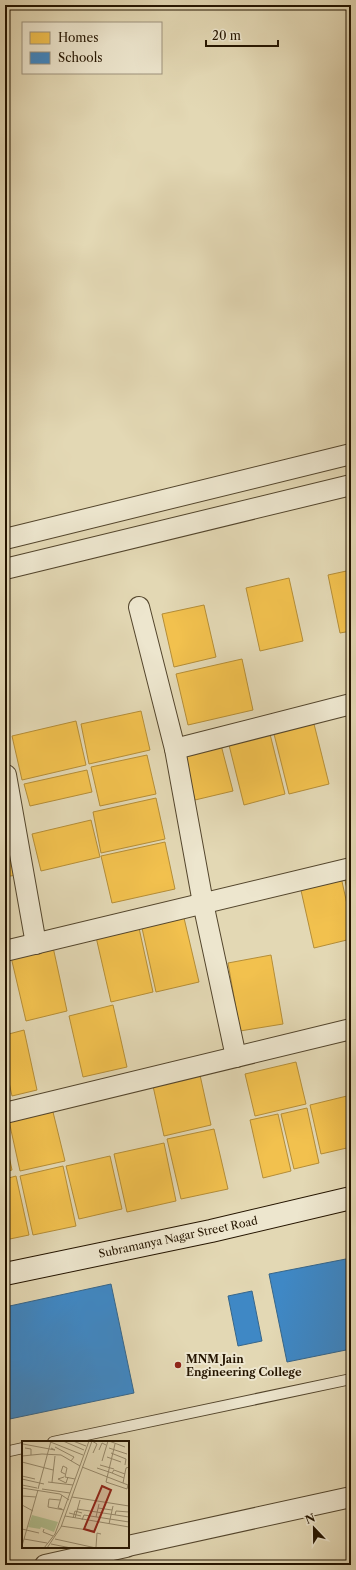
<svg xmlns="http://www.w3.org/2000/svg" width="356" height="1570" font-family="'Libre Caslon Text',serif">
<style>
.homes{fill:#f2c14e;stroke:#b48d37}
.schools{fill:#3f88c5;stroke:#37668a}
.lines{fill:none;stroke-linecap:round;stroke-linejoin:round}
.lane-casing{stroke:#54462d;stroke-width:12}
.street-casing{stroke:#54462d;stroke-width:22}
.secondary-casing{stroke:#251500;stroke-width:24}
.lane{stroke:#ede6ce;stroke-width:10}
.street{stroke:#ede6ce;stroke-width:20}
.secondary{stroke:#ede6ce;stroke-width:22}
.poi-dot{fill:#8f2418;stroke:#ede6ce;stroke-width:1.5}
.labels{text-anchor:middle;stroke-width:4;stroke-linejoin:round;paint-order:stroke}
.street-label{font-size:11px;fill:#251500;stroke:#ede6ce}
.poi-label{font-size:11px;font-weight:bold;fill:#251500;stroke:#ede6ce;text-anchor:start}
.inset-road{fill:none;stroke:#978a6c;stroke-width:1}
.view{fill:#8f2418;fill-opacity:0.15;stroke:#8f2418;stroke-width:2}
.inset-edge{fill:none;stroke:#251500;stroke-width:2}
</style>
<rect width="100%" height="100%" fill="#e3d8b4"/>
<filter id="stains"><feTurbulence type="fractalNoise" baseFrequency=".005" numOctaves="4"/><feColorMatrix values="0 0 0 0 .2 0 0 0 0 .09 0 0 0 0 .02 0 0 0 .5 -.17"/></filter>
<radialGradient id="worn" r=".72"><stop offset=".6" stop-color="#630" stop-opacity="0"/><stop offset="1" stop-color="#630" stop-opacity=".3"/></radialGradient>
<g class="homes">
<path d="M351 570V631L340 633 328 575Z"/>
<path d="M289 578 303 641 260 651 246 588Z"/>
<path d="M204 605 216 657 174 667 162 614Z"/>
<path d="M242 659 253 710 188 725 176 674Z"/>
<path d="M141 711 150 750 89 764 81 724Z"/>
<path d="M313 720 329 784 289 794 273 730Z"/>
<path d="M76 721 86 765 22 780 12 736Z"/>
<path d="M269 730 285 794 244 805 228 741Z"/>
<path d="M221 745 233 791 195 800 184 755Z"/>
<path d="M147 755 156 794 100 806 91 767Z"/>
<path d="M87 770 92 792 30 806 24 784Z"/>
<path d="M156 798 165 839 101 853 93 812Z"/>
<path d="M91 820 100 857 41 871 32 834Z"/>
<path d="M5 831H7L16 875 5 877Z"/>
<path d="M165 842 175 889 112 903 101 856Z"/>
<path d="M351 874V906L344 876Z"/>
<path d="M341 877 351 922V939L314 948 300 886Z"/>
<path d="M184 918 199 982 156 992 142 928Z"/>
<path d="M139 928 153 992 111 1002 96 937Z"/>
<path d="M53 947 67 1011 26 1021 11 957Z"/>
<path d="M271 955 283 1024 240 1031 228 963Z"/>
<path d="M113 1005 127 1067 83 1077 69 1016Z"/>
<path d="M24 1030 37 1090 12 1096 5 1064V1035Z"/>
<path d="M296 1062 306 1104 255 1116 245 1074Z"/>
<path d="M200 1075 211 1125 164 1136 153 1086Z"/>
<path d="M351 1095V1147L321 1154 310 1105Z"/>
<path d="M307 1108 319 1163 294 1169 281 1114Z"/>
<path d="M53 1112 65 1161 20 1171 9 1121Z"/>
<path d="M278 1114 291 1171 263 1178 250 1120Z"/>
<path d="M214 1129 228 1189 181 1199 167 1139Z"/>
<path d="M5 1137 12 1170 5 1172Z"/>
<path d="M164 1143 176 1201 127 1212 114 1154Z"/>
<path d="M110 1156 122 1209 79 1219 66 1166Z"/>
<path d="M63 1166 76 1226 33 1235 20 1176Z"/>
<path d="M16 1176 29 1235 5 1240V1179Z"/>
</g>
<g class="schools">
<path d="M351 1258V1349L287 1362 269 1274Z"/>
<path d="M111 1284 134 1393 5 1420V1307Z"/>
<path d="M252 1291 262 1341 238 1346 228 1296Z"/>
</g>
<g class="lines">
<g class="lane-casing">
<g id="lane">
<path d="M53 1442 351 1379"/>
<path d="M5 1452 23 1448"/>
</g>
</g>
<g class="street-casing">
<g id="street">
<path d="M5 539 351 454"/>
<path d="M5 569 351 485"/>
<path d="M139 607 175 749 203 903 236 1057"/>
<path d="M175 749 351 704"/>
<path d="M6 775 36 944"/>
<path d="M5 951 351 868"/>
<path d="M5 1113 351 1029"/>
<path d="M128 1546 351 1497"/>
<path d="M45 1565 126 1547"/>
</g>
</g>
<g class="secondary-casing">
<path id="secondary" d="M5 1274 211 1231 351 1198"/>
</g>
<use href="#lane" class="lane"/>
<use href="#street" class="street"/>
<use href="#secondary" class="secondary"/>
</g>
<circle class="poi-dot" cx="178" cy="1365" r="4"/>
<g class="labels">
<g class="street-label">
<text transform="translate(178 1237) rotate(-12)" y="4">Subramanya Nagar Street Road</text>
</g>
<g class="poi-label">
<text x="186" y="1363">MNM Jain<tspan x="186" dy="13">Engineering College</tspan></text>
</g>
</g>
<g transform="translate(22 1441)">
<rect width="107" height="107" fill="#e3d8b4"/>
<path d="M10 74 36 81 32 91 19 86 18 88 6 86Z" fill="#b1bf8f"/>
<path class="inset-road" d="M26 0 61 14M41 0 62 9M51 0 64 5M70 0 75 3 71 12M87 0 103 6M1 3 33 9 29 7M93 3 84 41 105 48 106 44M33 6 52 16 49 20M3 7 9 8V14M87 7 105 13M77 9 80 2 84 4M89 12 104 18 103 24M0 15 20 13 39 14 58 25M85 16 99 21M80 20 86 0M0 21 31 29M78 24 92 28M60 26 106 44M75 27 90 32M43 33 39 31 41 25 45 27 43 36 53 38M0 35 13 38M42 36 36 38 44 42 46 36M102 37 90 32 92 29 103 33M0 38 22 43M26 41 51 44M30 41 33 15M101 42 104 27 107 26M0 44 15 47M0 47 38 53 47 59M16 48 29 0M20 48 48 52M40 54 36 67 40 68M0 55 14 56M50 56 107 65M38 59 27 58 26 66 42 69M0 64 11 70M76 67 90 69M55 68 107 76M47 72 59 75M93 74 94 70 107 71M43 75 107 86M74 76 77 63M51 77 53 70 60 72M53 77 58 59M60 79 62 74 107 81M87 83 91 65M39 85 73 90M0 88 17 92M22 88 21 91 31 95M2 98 25 102M33 98 74 107M29 103 49 107M0 105 16 49M74 106 75 92 79 93M22 107 33 93 67 0M25 107 39 86 70 0"/>
<path class="view" d="M80 45 89 49 72 91 62 88Z"/>
<rect width="107" height="107" class="inset-edge"/>
</g>
<rect width="356" height="1570" fill="none" stroke="#e3d8b4" stroke-width="20"/>
<rect x="6" y="6" width="344" height="1558" fill="none" stroke="#251500" stroke-width="2"/>
<rect x="10" y="10" width="336" height="1550" fill="none" stroke="#251500"/>
<rect x="22" y="22" width="140" height="52" fill="#ede6ce" stroke="#9d927c"/>
<rect x="30" y="32" width="20" height="12" fill="#f2c14e" stroke="#9d927c"/>
<text x="58" y="42" font-size="12" fill="#251500">Homes</text>
<rect x="30" y="52" width="20" height="12" fill="#3f88c5" stroke="#9d927c"/>
<text x="58" y="62" font-size="12" fill="#251500">Schools</text>
<g transform="translate(314 1528) rotate(338)" stroke="#ede6ce" stroke-width="3" paint-order="stroke">
<path d="M0-3L7 15L0 10L-7 15Z" fill="#251500"/>
<text y="-6" font-size="11" font-weight="bold" text-anchor="middle" fill="#251500">N</text>
</g>
<path d="M206 40v6h72v-6" fill="none" stroke="#251500" stroke-width="2"/>
<text x="212" y="40" font-size="12" fill="#251500" stroke="#ede6ce" stroke-width="3" paint-order="stroke">20 m</text>
<rect width="100%" height="100%" filter="url(#stains)"/>
<rect width="100%" height="100%" fill="url(#worn)"/>
</svg>
